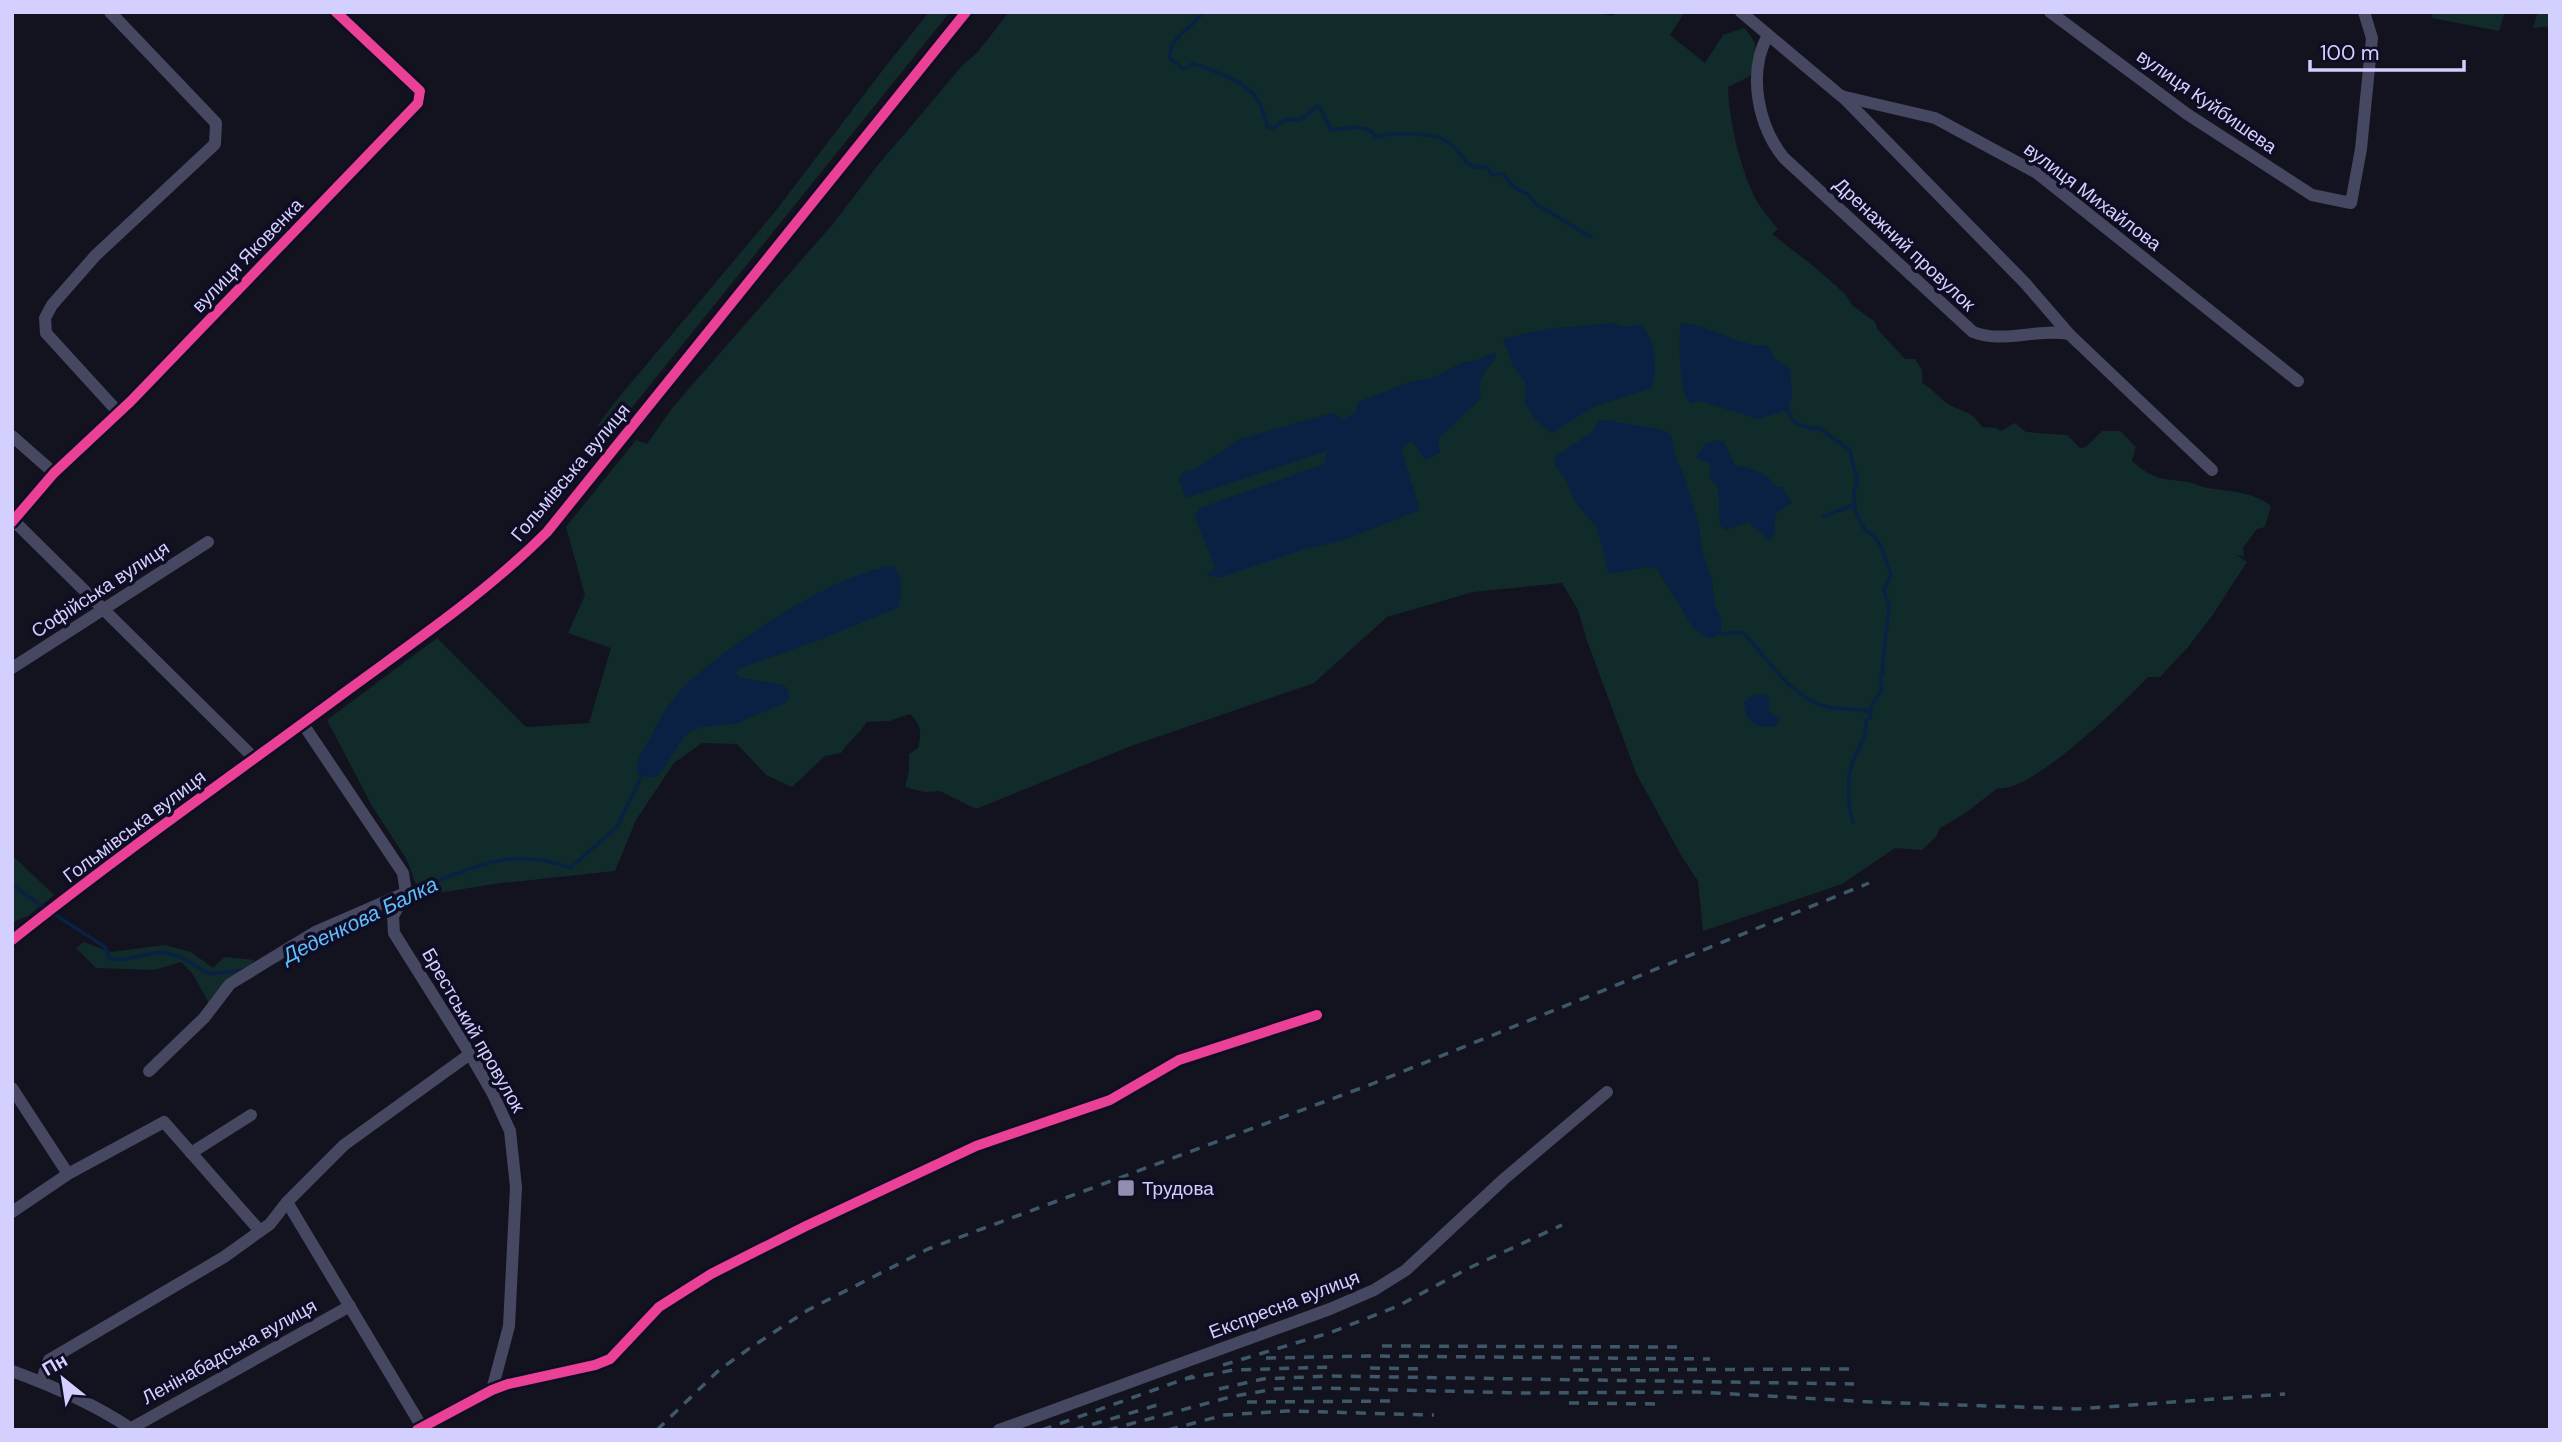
<svg xmlns="http://www.w3.org/2000/svg" width="2562" height="1442" font-family="'DM Sans',sans-serif">
<style>
.green{fill:#102b2a}
.water{fill:#0a2143}
.lines{fill:none;stroke-linecap:round;stroke-linejoin:round}
.stream{stroke:#0a2143;stroke-width:3.5}
.minor{stroke:#464760;stroke-width:12}
.rail{stroke:#3f5869;stroke-width:3.5;stroke-dasharray:10 9;stroke-linecap:butt}
.cycleway-casing{stroke:#0f0d24;stroke-width:15}
.cycleway{stroke:#ea4096;stroke-width:10}
.poi-dot{fill:#908eb1;stroke:#0f0d24;stroke-width:2.5}
.labels{text-anchor:middle;stroke-width:7;stroke-linejoin:round;paint-order:stroke}
.street-label{font-size:19px;fill:#d3d0ff;stroke:#0f0d24}
.poi-label{font-size:19px;fill:#d3d0ff;stroke:#0f0d24;text-anchor:start}
.water-label{font-size:21px;font-style:italic;fill:#5ebeff;stroke:#0f0d24}
</style>
<rect width="100%" height="100%" fill="#13121f"/>
<g class="green">
<path d="M929 12H950L613 431 605 437 598 425 610 408 774 213 882 71Z"/>
<path d="M1009 12H1596L1611 16 1620 12H1685L1670 35 1705 63 1723 35 1744 28C1761 46 1757 53 1752 75L1728 87C1729 121 1740 167 1755 198 1761 209 1770 219 1778 229L1772 234 1817 269 1845 294 1853 306 1875 322 1878 330 1905 359H1915L1922 370V383C1932 388 1936 395 1944 401 1959 413 1971 408 1982 427L1996 428 2001 431 2015 423 2026 432 2067 435 2080 448 2086 447 2102 431H2120L2136 447 2132 461C2154 480 2160 478 2187 482 2195 483 2201 487 2208 488 2234 492 2250 491 2271 506L2265 527 2257 529 2243 548 2244 557 2235 554 2247 562 2212 616 2188 647 2160 677H2148C2123 703 2032 793 1998 788L1964 814 1940 828 1936 837 1922 850 1895 848 1842 884 1703 931 1698 881 1682 857 1636 773 1586 638 1578 610 1562 583 1473 592 1387 617 1314 683 1131 746 976 809 940 791 924 792 905 787 909 771V754L918 748C922 734 921 724 910 714L889 721 867 722C859 734 849 741 841 753L825 756 792 787 766 775 737 744 702 743 674 763 636 820 615 871 494 884 420 896 407 860 372 806 327 720 437 638 526 727 589 723 611 648 568 633 585 595 566 527 636 440 647 444 673 407 832 225 878 165 962 66 977 53Z"/>
<path d="M2433 12H2505L2499 31 2432 18Z"/>
<path d="M2538 12H2550V26L2533 28Z"/>
<path d="M12 855 54 895 28 916 13 922Z"/>
<path d="M84 942 111 952 165 945 191 952 213 968 224 957 255 960 209 1003 192 973 181 962 155 970 96 968 76 948Z"/>
</g>
<g class="water">
<path d="M1613 323 1622 327 1641 325C1655 340 1659 369 1651 388L1595 406 1552 433 1535 420 1525 403V382L1513 366 1503 339 1545 329Z"/>
<path d="M1684 323C1713 326 1739 347 1768 346L1775 359 1790 369 1792 395 1788 410 1758 419 1700 401 1691 404C1679 394 1678 340 1681 324Z"/>
<path d="M1495 352 1496 359C1483 371 1478 380 1481 398L1438 439 1440 453 1425 460 1412 441 1401 449 1420 510 1344 540 1306 549 1219 578 1207 575 1215 567 1195 517 1200 508 1324 464 1327 451 1186 498 1179 480 1182 473 1196 469 1240 439 1332 413 1344 419 1356 412 1358 402 1407 383 1435 377 1461 363 1477 360Z"/>
<path d="M1609 420C1627 426 1658 425 1671 435L1677 461 1682 470 1698 521 1703 555 1712 581 1715 606 1720 616 1722 634 1709 639 1693 628 1657 569 1647 567 1609 574 1597 528 1575 502 1566 480 1555 465 1556 456 1591 433 1599 421Z"/>
<path d="M1714 440 1724 442 1735 465C1753 469 1767 472 1776 487H1782L1792 503 1776 513 1774 529 1776 531 1770 541 1748 522 1726 530 1720 525 1718 487 1709 477 1711 464 1697 459V452L1701 451 1704 445Z"/>
<path d="M893 566C904 578 901 591 899 607L814 642 738 669 737 674 741 678 783 685 787 688 789 697 785 703 735 724 700 727 691 731 684 737 660 774C652 780 646 777 638 774 635 759 642 753 649 740 659 720 669 702 685 686 725 647 837 571 893 566Z"/>
<path d="M1756 695H1765L1769 698 1770 707 1767 710 1780 719 1776 725C1765 730 1755 726 1747 717L1744 703 1748 698Z"/>
</g>
<g class="lines">
<g class="stream">
<path d="M1203 12C1192 30 1170 34 1170 58L1183 69 1194 63C1215 73 1240 78 1256 97 1263 106 1264 118 1268 127L1273 128 1286 119C1299 123 1306 117 1315 107H1320L1331 130C1347 129 1366 122 1376 137 1391 132 1434 132 1448 142 1465 153 1461 170 1487 167L1492 175 1503 174 1515 188 1528 194 1536 204 1591 237"/>
<path d="M1788 410 1794 422 1811 429 1815 427 1820 429 1850 450 1857 480 1854 492 1855 510 1865 530 1873 535 1881 546 1891 574 1884 590 1889 607 1882 669 1884 673 1880 675 1882 689 1871 707 1870 718 1866 720C1867 736 1859 747 1853 761 1846 780 1848 804 1853 822"/>
<path d="M1823 517 1855 504"/>
<path d="M1724 634 1740 632 1746 635C1767 660 1794 699 1827 707 1841 710 1856 708 1870 712"/>
<path d="M12 885 45 908"/>
<path d="M410 892C465 871 511 844 570 868L617 827 643 773"/>
<path d="M51 912 105 947 110 959 119 960 161 952 181 957 209 974 243 970"/>
<path d="M277 961 380 910"/>
</g>
<g class="minor">
<path d="M110 12 216 123 215 144 95 256 52 305 45 318 46 333 119 413"/>
<path d="M1741 12 1841 96 1935 118 2037 173 2298 381"/>
<path d="M2050 12 2187 114 2312 195 2351 203 2361 149 2372 38 2364 12"/>
<path d="M1768 35C1747 73 1758 126 1784 158L1973 332C2004 344 2037 328 2069 334L2212 470"/>
<path d="M1842 96 2025 283 2069 334"/>
<path d="M12 436 54 473"/>
<path d="M14 521 254 758"/>
<path d="M12 522 54 473 131 401 418 103 420 91 336 12"/>
<path d="M12 668 208 542"/>
<path d="M303 724 403 873 406 893 393 916 394 933 470 1054 493 1094 510 1131 516 1187 509 1326 492 1390"/>
<path d="M12 940C121 853 236 773 348 690 416 640 487 592 547 532L966 12"/>
<path d="M149 1071 204 1018 230 984 315 932 405 893"/>
<path d="M12 1088 68 1174"/>
<path d="M191 1153 251 1115"/>
<path d="M287 1202 422 1427"/>
<path d="M12 1212 68 1174 164 1122 260 1231"/>
<path d="M12 1371C53 1386 94 1404 130 1428"/>
<path d="M41 1382 49 1360 224 1257 270 1224 287 1202 344 1145 470 1054"/>
<path d="M128 1430 350 1306"/>
<path d="M417 1430 492 1390 508 1384 595 1365 610 1359 659 1307 711 1274 806 1226 976 1146 1110 1100 1179 1060 1317 1015"/>
<path d="M999 1430 1330 1309 1374 1290 1406 1270 1504 1179 1607 1092"/>
</g>
<g class="rail">
<path d="M1382 1346 1683 1347"/>
<path d="M1266 1358 1368 1356 1710 1359"/>
<path d="M1223 1365 1332 1332 1398 1306 1469 1268 1562 1225"/>
<path d="M1370 1368 1426 1369"/>
<path d="M1573 1370 1855 1369"/>
<path d="M1185 1379 1234 1370 1332 1367"/>
<path d="M1219 1389 1263 1379 1329 1376 1854 1384"/>
<path d="M1247 1402 1394 1401"/>
<path d="M1569 1403 1659 1404"/>
<path d="M657 1430 719 1370 750 1348 808 1310 928 1249 1372 1084 1869 883"/>
<path d="M1042 1430 1193 1376"/>
<path d="M1074 1430 1164 1403"/>
<path d="M1108 1430 1230 1397 1274 1389 1324 1388 1518 1393 1698 1392 1872 1402 2077 1409 2285 1394"/>
<path d="M1168 1430 1224 1415 1287 1411 1434 1415"/>
</g>
<g class="cycleway-casing">
<g id="cycleway">
<path d="M12 522 54 473 131 401 418 103 420 91 336 12"/>
<path d="M12 940C121 853 236 773 348 690 416 640 487 592 547 532L966 12"/>
<path d="M417 1430 492 1390 508 1384 595 1365 610 1359 659 1307 711 1274 806 1226 976 1146 1110 1100 1179 1060 1317 1015"/>
</g>
</g>
<use href="#cycleway" class="cycleway"/>
</g>
<rect class="poi-dot" x="1117" y="1179" width="18" height="18" rx="3.5"/>
<g class="labels">
<g class="street-label">
<text transform="translate(2207 101) rotate(35)" y="7">вулиця Куйбишева</text>
<text transform="translate(2093 196) rotate(37)" y="7">вулиця Михайлова</text>
<text transform="translate(1905 244) rotate(43)" y="7">Дренажний провулок</text>
<text transform="translate(247 255) rotate(-46)" y="7">вулиця Яковенка</text>
<text transform="translate(570 472) rotate(-50)" y="7">Гольмівська вулиця</text>
<text transform="translate(100 589) rotate(-33)" y="7">Софійська вулиця</text>
<text transform="translate(134 826) rotate(-37)" y="7">Гольмівська вулиця</text>
<text transform="translate(474 1030) rotate(60)" y="7">Брестський провулок</text>
<text transform="translate(1284 1304) rotate(-21)" y="7">Експресна вулиця</text>
<text transform="translate(229 1351) rotate(-29)" y="7">Ленінабадська вулиця</text>
</g>
<g class="poi-label">
<text x="1142" y="1195">Трудова</text>
</g>
<g class="water-label">
<text transform="translate(360 920) rotate(-26)" y="7">Деденкова Балка</text>
</g>
</g>
<rect width="2562" height="1442" fill="none" stroke="#d3d0ff" stroke-width="28"/>
<g transform="translate(63 1379) rotate(330)" stroke="#0f0d24" stroke-width="5" paint-order="stroke">
<path d="M0-5L12 26L0 18L-12 26Z" fill="#d3d0ff"/>
<text y="-10" font-size="19" font-weight="bold" text-anchor="middle" fill="#d3d0ff">Пн</text>
</g>
<path d="M2310 60v10h154v-10" fill="none" stroke="#d3d0ff" stroke-width="3.5"/>
<text x="2320" y="60" font-size="21" fill="#d3d0ff" stroke="#0f0d24" stroke-width="5" paint-order="stroke">100 m</text>
</svg>
